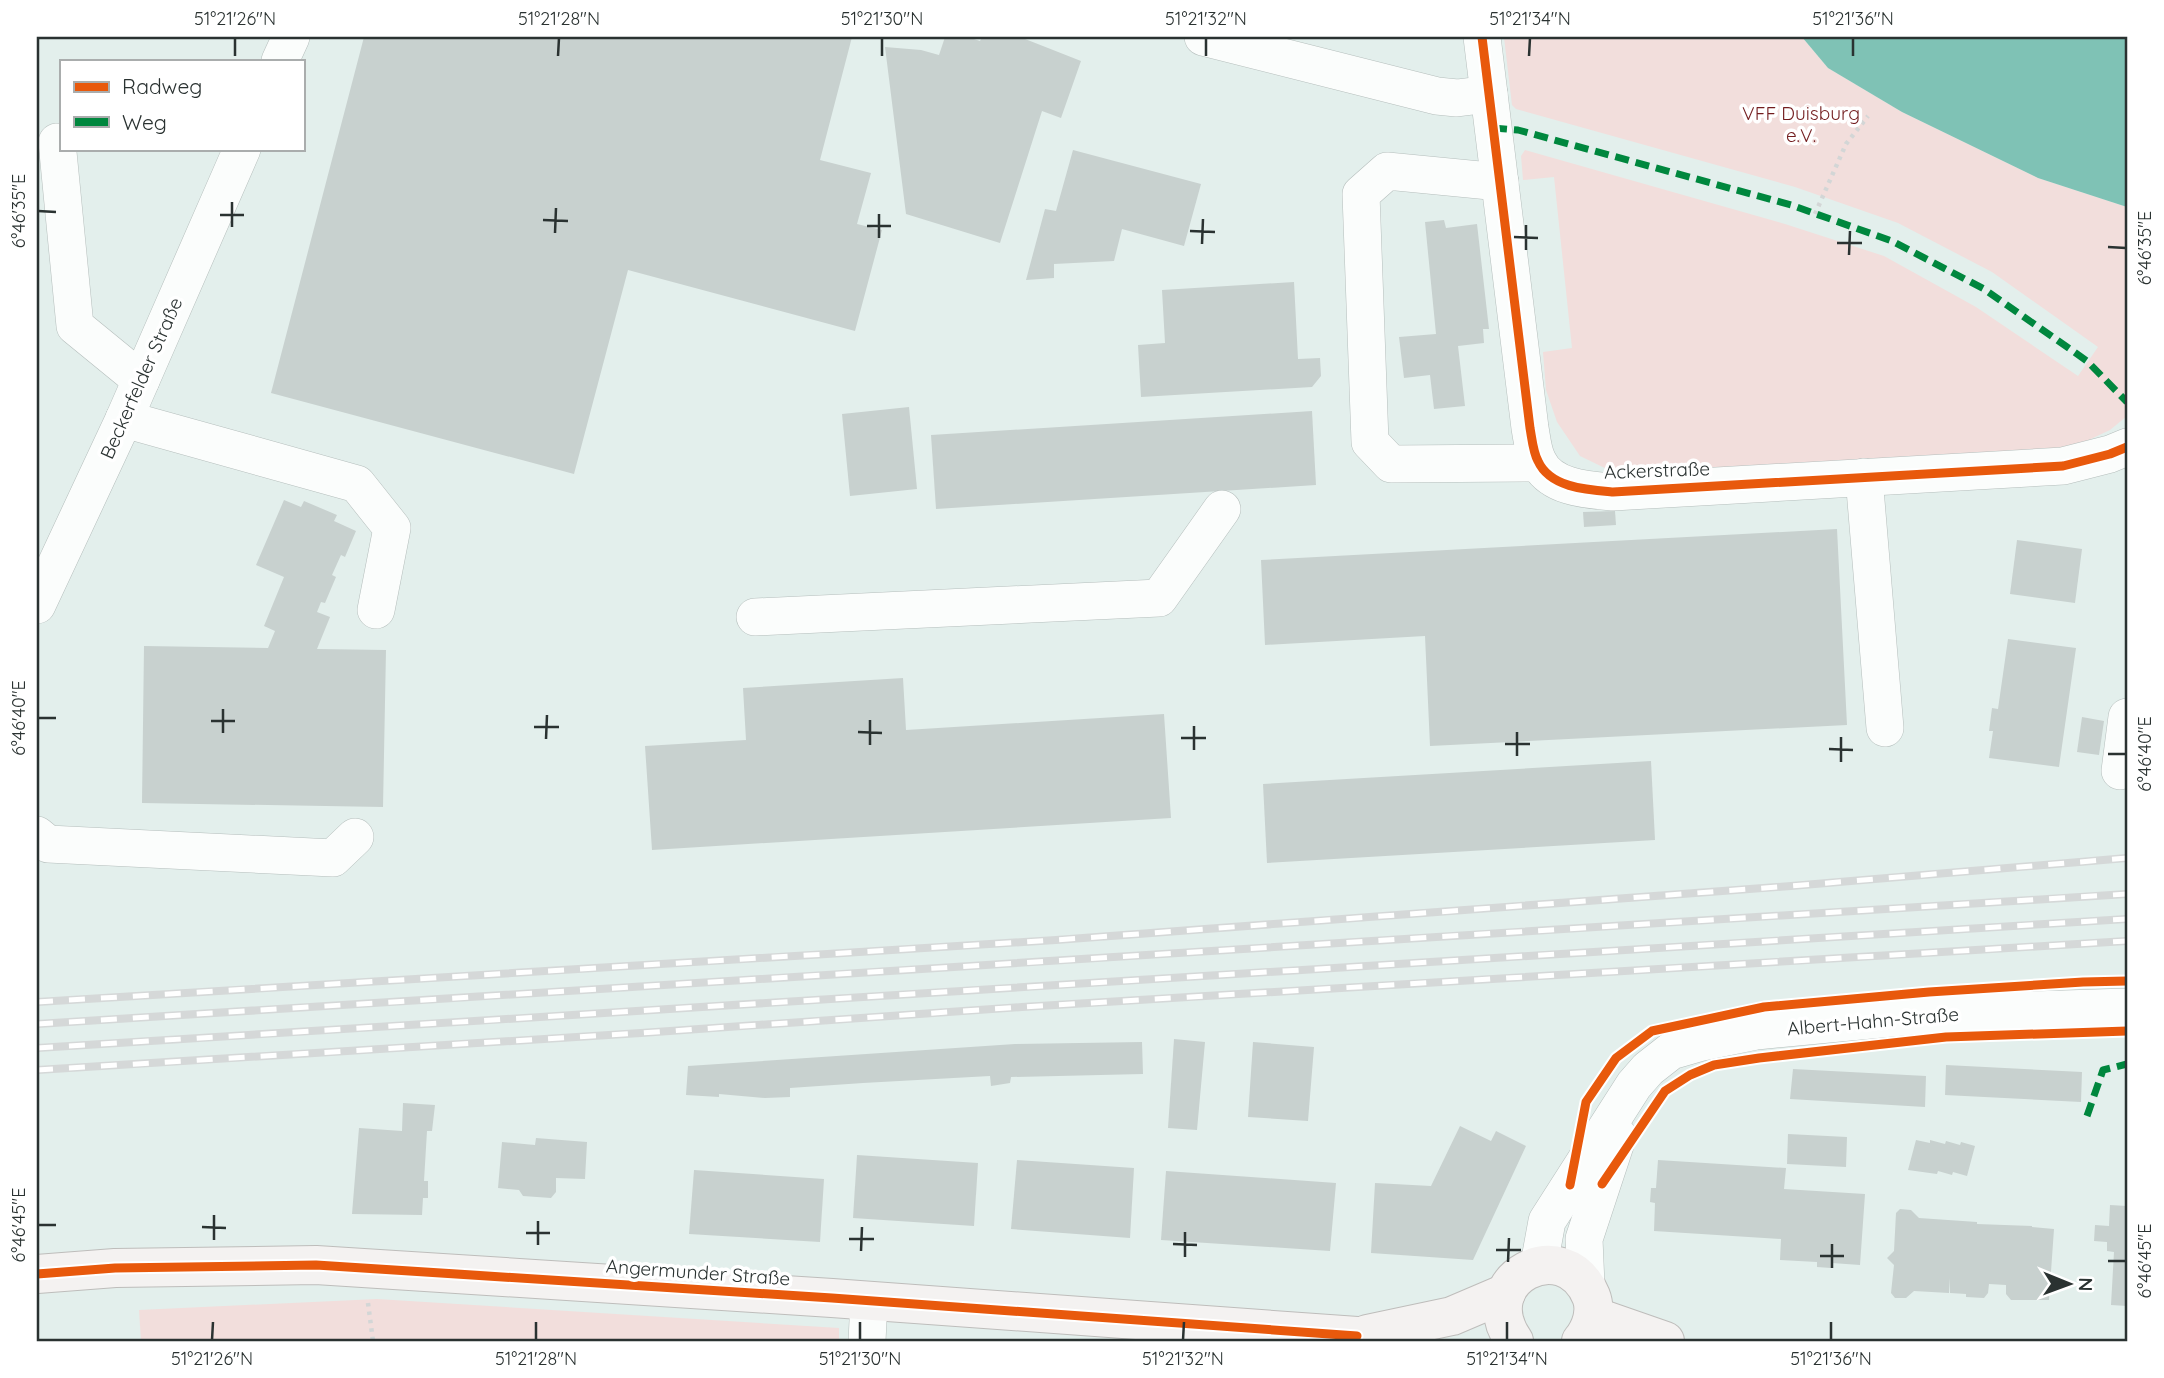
<svg xmlns="http://www.w3.org/2000/svg" width="2164" height="1378" font-family="Quicksand,sans-serif">
<style>
.green{fill:#f2dedc}
.water{fill:#7fc2b5}
.building{fill:#c8d1cf}
.lines{fill:none;stroke-linecap:round;stroke-linejoin:round}
.minor-casing{stroke:#b5bebc;stroke-width:38}
.major-casing{stroke:#bebdbb;stroke-width:40}
.path{stroke:#d3d6d6;stroke-width:4.5;stroke-dasharray:3.5 5;stroke-linecap:butt}
.minor{stroke:#fbfdfc;stroke-width:37}
.major{stroke:#f4f2f1;stroke-width:38}
.rail-casing{stroke:#d5d8d8;stroke-width:8}
.rail{stroke:#fff;stroke-width:5;stroke-dasharray:16;stroke-linecap:butt}
.quiet{stroke:#00873e;stroke-width:7;stroke-dasharray:14 7;stroke-linecap:butt}
.cycleway-casing{stroke:#fff;stroke-width:13}
.cycleway{stroke:#e8590c;stroke-width:9}
.ticks{fill:none;stroke:#2a3231;stroke-width:2.5}
.labels{text-anchor:middle;stroke-width:7;stroke-linejoin:round;paint-order:stroke}
.park-label{font-size:19px;fill:#731d1f;stroke:#fff}
.street-label{font-size:19px;fill:#2a3231;stroke:#fff}
.neatline{fill:none;stroke:#2a3231;stroke-width:2.5}
.ticks-label{font-size:18px;text-anchor:middle;fill:#2a3231}
</style>
<rect width="100%" height="100%" fill="#e3efec"/>
<g class="green">
<path d="M1504 37H1802L1828 68 1902 112 2038 178 2127 207V416L2110 430 2063 452 1631 478 1613 472 1580 456 1557 422 1546 390 1543 352 1572 348 1554 177 1523 180 1521 156 1525 150 1785 224 1884 256 1976 307 2078 376 2098 347 1992 272 1898 223 1795 187 1516 109 1512 105Z"/>
<path d="M377 1299 839 1328V1341H141L139 1310Z"/>
</g>
<path class="water" d="M1802 37H2127V207L2038 178 1902 112 1828 68Z"/>
<g class="building">
<path d="M364 37H852L820 160 871 173 857 224 882 230 855 331 628 270 574 474 271 393Z"/>
<path d="M945 37H968L980 41 982 37H1020L1081 61 1061 118 1042 111 1000 243 906 214 885 47 921 50 939 55Z"/>
<path d="M1073 150 1201 184 1184 246 1122 229 1114 261 1054 264V278L1026 280 1045 209 1056 211Z"/>
<path d="M1444 220 1446 228 1477 224 1489 329H1483L1484 343 1458 346 1465 406 1434 409 1430 375 1404 378 1399 337 1436 334 1425 222Z"/>
<path d="M1294 282 1298 359 1320 358 1321 376 1312 387 1141 397 1138 345 1165 343 1162 290Z"/>
<path d="M909 407 917 489 850 496 842 414Z"/>
<path d="M1312 411 1316 485 936 509 931 435Z"/>
<path d="M284 500 301 507 304 501 337 515 334 521 356 531 345 557 341 555 332 575 336 577 325 603 321 602 317 612 330 617 317 649 386 650 383 807 142 803 144 646 268 648 275 631 264 626 284 577 256 565Z"/>
<path d="M1615 511 1616 525 1584 527 1583 512Z"/>
<path d="M1837 529 1847 725 1430 746 1425 636 1265 645 1261 560Z"/>
<path d="M2017 540 2082 549 2075 603 2010 594Z"/>
<path d="M2008 639 2076 648 2059 767 1989 758 1993 731H1989L1992 708 1998 709Z"/>
<path d="M903 678 906 730 1164 714 1171 818 652 850 645 746 746 740 743 688Z"/>
<path d="M2082 717 2104 721 2099 755 2077 752Z"/>
<path d="M1651 761 1655 840 1267 863 1263 784Z"/>
<path d="M1174 1039 1205 1042 1197 1130 1168 1128Z"/>
<path d="M1142 1042 1143 1074 1011 1077 1010 1083 991 1086 990 1076 863 1083 790 1088V1097L765 1098 719 1094V1097L686 1095 688 1066 1015 1044Z"/>
<path d="M1253 1042 1314 1047 1308 1121 1248 1117Z"/>
<path d="M1946 1065 2082 1072 2081 1102 1945 1095Z"/>
<path d="M1793 1069 1926 1076 1925 1107 1790 1099Z"/>
<path d="M403 1103 435 1105 432 1131H427L424 1181H428V1198H423L422 1215 352 1214 359 1128 402 1131Z"/>
<path d="M1460 1126 1491 1141 1496 1131 1526 1146 1473 1260 1371 1253 1375 1183 1431 1186Z"/>
<path d="M1788 1134 1847 1137 1846 1167 1787 1164Z"/>
<path d="M536 1138 587 1142 585 1179 556 1178V1192L551 1198 523 1196 519 1190 498 1188 502 1142 535 1145Z"/>
<path d="M1916 1140 1930 1143V1140L1945 1144 1946 1141 1960 1145 1961 1142 1975 1146 1967 1176 1953 1172 1952 1175 1938 1171 1937 1174 1908 1170Z"/>
<path d="M857 1155 978 1163 974 1226 853 1218Z"/>
<path d="M1017 1160 1134 1168 1130 1238 1011 1229Z"/>
<path d="M1658 1160 1786 1168 1784 1189 1865 1194 1860 1265 1832 1263 1831 1268 1817 1267V1262L1780 1260 1781 1239 1654 1231 1655 1203 1650 1202 1651 1188H1656Z"/>
<path d="M694 1170 824 1179 820 1242 689 1234Z"/>
<path d="M1166 1171 1336 1183 1330 1251 1161 1240Z"/>
<path d="M2110 1205 2127 1206V1306L2111 1305 2114 1252 2107 1251V1242L2094 1241 2095 1225 2109 1226Z"/>
<path d="M1900 1209 1911 1210 1919 1218 1977 1222V1224L2032 1226V1227L2054 1229 2049 1300H2011L2006 1294V1285L1989 1284 1988 1293 1984 1298 1966 1297V1294L1950 1293V1278L1949 1293 1914 1291 1906 1298H1895L1891 1293 1894 1265 1887 1258 1894 1251 1896 1213Z"/>
</g>
<g class="lines">
<g class="minor-casing">
<g id="minor">
<path d="M1203 37 1437 96 1457 98 1489 94"/>
<path d="M1482 37 1530 428C1532 439 1533 452 1538 461 1550 488 1588 490 1613 492L2063 466 2110 454 2127 447"/>
<path d="M280 61 291 37"/>
<path d="M57 142 75 326 141 380"/>
<path d="M1500 182 1387 171 1361 194 1370 442 1391 464 1538 463"/>
<path d="M124 419 357 484 392 528 376 610"/>
<path d="M1864 477 1885 728"/>
<path d="M37 605 124 419 242 149"/>
<path d="M755 617 1159 598 1222 509"/>
<path d="M2120 771 2127 717"/>
<path d="M37 835 48 844 333 858 355 837"/>
<path d="M1539 1265 1547 1221 1634 1085 1648 1069 1671 1051 1702 1042 1756 1031 1944 1013 2127 1007"/>
<path d="M1586 1285 1584 1239 1618 1136"/>
<path d="M867 1341 869 1301"/>
</g>
</g>
<g class="major-casing">
<g id="major">
<path d="M37 1274 115 1268 316 1265 832 1298 1357 1336 1399 1341"/>
<path d="M1593 1316 1665 1341"/>
<path d="M1367 1334 1452 1316 1506 1293"/>
<path d="M1514 1341C1471 1279 1564 1231 1591 1296 1597 1311 1591 1329 1581 1341"/>
</g>
</g>
<g class="path">
<path d="M1815 214 1846 144 1868 116"/>
<path d="M368 1303 373 1341"/>
</g>
<use href="#minor" class="minor"/>
<use href="#major" class="major"/>
<g class="rail-casing">
<g id="rail">
<path d="M37 1002 1056 940 1791 886 2127 858"/>
<path d="M37 1024 2127 894"/>
<path d="M37 1048 2127 919"/>
<path d="M37 1070 641 1033 1022 1007 2127 941"/>
</g>
</g>
<use href="#rail" class="rail"/>
<g class="quiet">
<path d="M1493 128 1518 130 1791 205 1892 241 1984 289 2087 361 2127 402"/>
<path d="M2087 1116 2103 1070 2127 1064"/>
</g>
<g class="cycleway-casing">
<g id="cycleway">
<path d="M1482 37 1530 428C1532 439 1533 452 1538 461 1550 488 1588 490 1613 492L2063 466 2110 454 2127 447"/>
<path d="M1602 1184 1665 1091 1690 1075 1714 1065 1759 1058 1946 1037 2127 1031"/>
<path d="M1570 1185 1586 1102 1616 1058 1652 1031 1764 1007 1929 992 2083 982 2127 981"/>
<path d="M37 1274 115 1268 316 1265 832 1298 1357 1336"/>
</g>
</g>
<use href="#cycleway" class="cycleway"/>
</g>
<path class="ticks" d="M235 56V38M558 56 559 38M882 56V38M1206 56V38M1529 56 1530 38M1853 56V38M38 211 56 212M220 215H244M543 220 568 221M867 226H891M232 227V202M1190 231 1215 232M555 233 556 208M1514 237 1538 238M879 238V214M1837 243H1862M1202 244 1203 219M2108 247 2126 248M1526 250V225M1849 255 1850 231M38 718H56M211 721H235M534 727H559M858 732 882 733M223 733V709M1181 738H1206M546 739 547 715M1505 744H1530M870 745V720M1829 749 1853 750M1194 750V726M2108 754H2126M1517 756V732M1841 762V737M38 1225H56M202 1227 226 1228M526 1233H550M849 1239H874M214 1240V1215M1173 1244 1197 1245M538 1245V1221M1496 1250H1521M861 1251 862 1227M1820 1256H1844M1185 1257V1232M2108 1261H2126M1508 1262 1509 1238M1832 1268V1244M212 1340 213 1322M536 1340V1322M860 1340V1322M1183 1340 1184 1322M1507 1340V1322M1831 1340V1322"/>
<g class="labels">
<g class="park-label">
<text x="1801" y="120">VFF Duisburg<tspan x="1801" dy="22">e.V.</tspan></text>
</g>
<g class="street-label">
<text transform="translate(141 378) rotate(-66)" y="7">Beckerfelder Straße</text>
<text transform="translate(1657 470) rotate(-2)" y="7">Ackerstraße</text>
<text transform="translate(1873 1021) rotate(-5)" y="7">Albert-Hahn-Straße</text>
<text transform="translate(698 1272) rotate(4)" y="7">Angermunder Straße</text>
</g>
</g>
<rect width="2164" height="1378" fill="none" stroke="#ffffff" stroke-width="77"/>
<rect x="60" y="60" width="245" height="91" fill="#ffffff" stroke="#aaadad" stroke-width="2"/>
<rect x="74" y="82" width="35" height="10" fill="#e8590c" stroke="#aaadad" stroke-width="2"/>
<text x="122" y="94" font-size="21" fill="#2a3231">Radweg</text>
<rect x="74" y="117" width="35" height="10" fill="#00873e" stroke="#aaadad" stroke-width="2"/>
<text x="122" y="130" font-size="21" fill="#2a3231">Weg</text>
<g transform="translate(2069 1284) rotate(91)" stroke="#ffffff" stroke-width="5" paint-order="stroke">
<path d="M0-5L12 26L0 18L-12 26Z" fill="#2a3231"/>
<text y="-10" font-size="19" font-weight="bold" text-anchor="middle" fill="#2a3231">N</text>
</g>
<rect x="38" y="38" width="2088" height="1302" class="neatline"/>
<g class="ticks-label">
<text x="235" y="25">51°21'26"N</text>
<text x="559" y="25">51°21'28"N</text>
<text x="882" y="25">51°21'30"N</text>
<text x="1206" y="25">51°21'32"N</text>
<text x="1530" y="25">51°21'34"N</text>
<text x="1853" y="25">51°21'36"N</text>
<text transform="translate(19 211) rotate(-90)" y="6">6°46'35"E</text>
<text transform="translate(2145 248) rotate(-90)" y="6">6°46'35"E</text>
<text transform="translate(19 718) rotate(-90)" y="6">6°46'40"E</text>
<text transform="translate(2145 754) rotate(-90)" y="6">6°46'40"E</text>
<text transform="translate(19 1225) rotate(-90)" y="6">6°46'45"E</text>
<text transform="translate(2145 1261) rotate(-90)" y="6">6°46'45"E</text>
<text x="212" y="1365">51°21'26"N</text>
<text x="536" y="1365">51°21'28"N</text>
<text x="860" y="1365">51°21'30"N</text>
<text x="1183" y="1365">51°21'32"N</text>
<text x="1507" y="1365">51°21'34"N</text>
<text x="1831" y="1365">51°21'36"N</text>
</g>
</svg>
